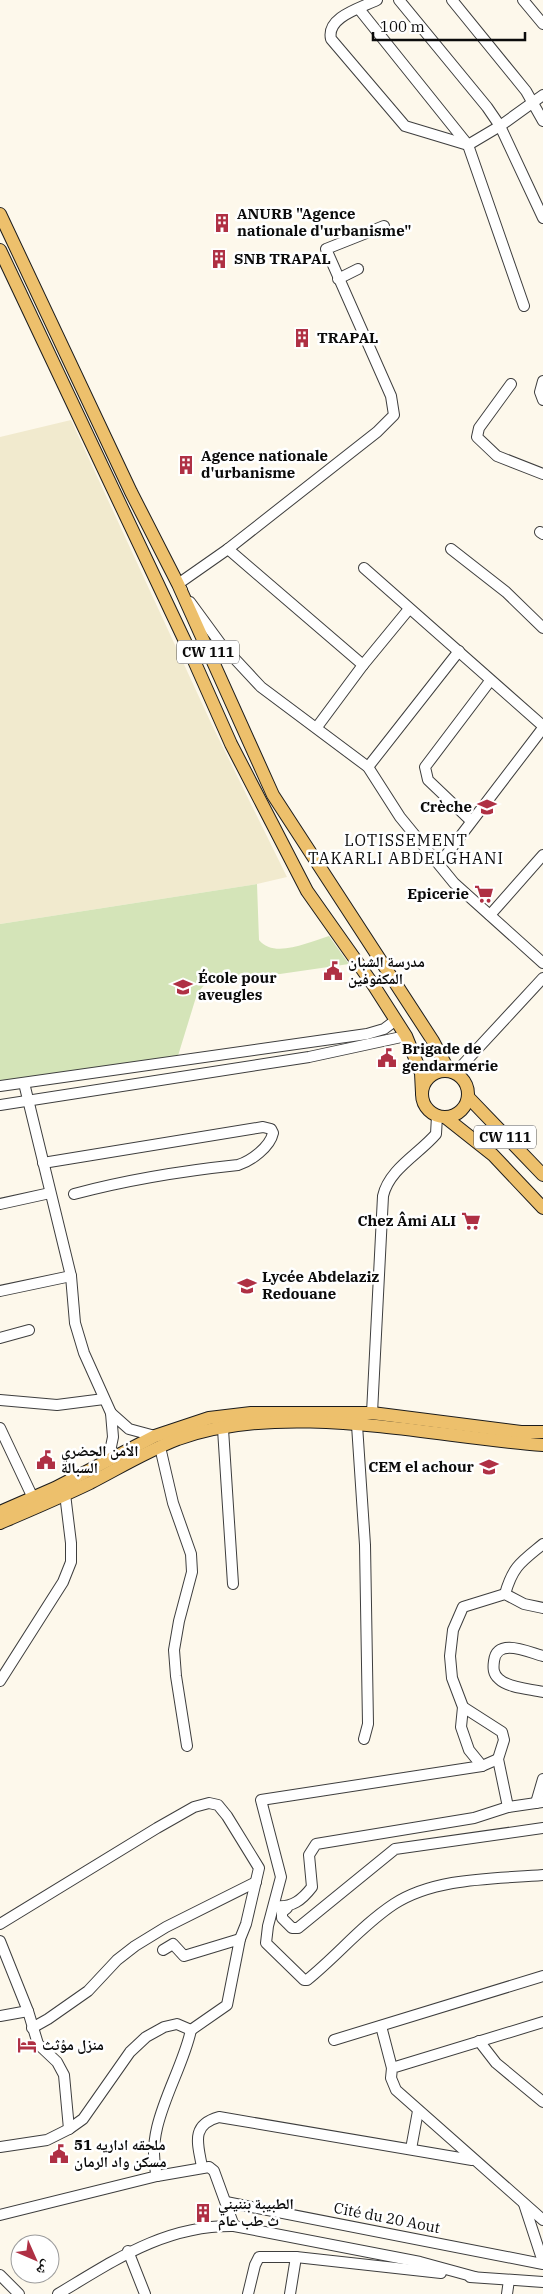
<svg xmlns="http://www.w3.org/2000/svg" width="543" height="2294" font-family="'IBM Plex Serif','Noto Naskh Arabic',serif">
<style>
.farmland{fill:#f1eace}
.green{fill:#d4e4b8}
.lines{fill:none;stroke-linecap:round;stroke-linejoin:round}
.minor-casing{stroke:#3e3e3e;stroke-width:12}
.major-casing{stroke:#1c1c1c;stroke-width:14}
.minor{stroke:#fff;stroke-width:10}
.major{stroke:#edc06c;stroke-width:12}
.labels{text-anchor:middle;stroke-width:5;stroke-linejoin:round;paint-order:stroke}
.shield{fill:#fff;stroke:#545454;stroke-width:1}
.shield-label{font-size:14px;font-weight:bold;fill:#0b0b0b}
.poi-label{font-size:15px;font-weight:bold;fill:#0b0b0b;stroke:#fff;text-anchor:start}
.street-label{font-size:15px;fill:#0b0b0b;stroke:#fff}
.neighbourhood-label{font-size:16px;letter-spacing:1px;fill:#0b0b0b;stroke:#fff}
</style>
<rect width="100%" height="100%" fill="#fdf8eb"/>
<path class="farmland" d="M71 420 212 725 287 877 257 884 0 924V437Z"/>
<path class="green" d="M257 884 259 940C274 959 309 942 329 936L349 964 204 985 197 994 177 1059 0 1084V924Z"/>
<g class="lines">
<g class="minor-casing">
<g id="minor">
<path d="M377 0C361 8 326 17 331 39L405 126 468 145 500 126 543 95"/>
<path d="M399 0 487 107 500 126 543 218"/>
<path d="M452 0 526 91 543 121"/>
<path d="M523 0 543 24"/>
<path d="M359 9 468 145 524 306"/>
<path d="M338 279 358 269"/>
<path d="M543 381 540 392 543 400"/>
<path d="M511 384 479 428 477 437 497 456 543 474"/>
<path d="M540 532 543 534"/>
<path d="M228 549 363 665"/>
<path d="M451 549 506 592 543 628"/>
<path d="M364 568 543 726"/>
<path d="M182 590 178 584 228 549 377 432 394 415 391 396 326 249 384 226"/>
<path d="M190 602 220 643 261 687 368 767 400 817 454 883 543 963"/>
<path d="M317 727 363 665 409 609"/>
<path d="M368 767 459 651"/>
<path d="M471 821 428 780 425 767 490 681"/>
<path d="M440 863 543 728"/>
<path d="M490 915 543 855"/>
<path d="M455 1073 543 978"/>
<path d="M24 1083 71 1276 75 1323 84 1353 111 1413"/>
<path d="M0 1086 367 1034 384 1029 396 1020"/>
<path d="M0 1105 309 1057 406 1036"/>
<path d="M43 1163 263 1127 271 1129 273 1133C270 1147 251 1161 238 1165 181 1171 130 1179 74 1194"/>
<path d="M0 1204 50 1193"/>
<path d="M0 1291 71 1276"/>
<path d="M0 1338 29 1330"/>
<path d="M0 1400 57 1405 104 1399"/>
<path d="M372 1413 383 1196C389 1169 419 1154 436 1134L437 1116"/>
<path d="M357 1425 365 1545 368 1724 364 1739"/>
<path d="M0 1428 33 1498"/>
<path d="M223 1429 233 1584"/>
<path d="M160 1447 173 1503 191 1554 192 1572 179 1621 174 1650 176 1676 187 1746"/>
<path d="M108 1461 113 1437 111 1413 129 1429 155 1436"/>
<path d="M505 1594C513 1566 521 1562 543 1544"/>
<path d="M543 1656C528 1652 497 1637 494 1661 493 1668 493 1674 499 1679 508 1688 531 1689 543 1692"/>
<path d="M0 1681 63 1582 71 1562V1543L65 1494"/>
<path d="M463 1707 502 1732 504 1740 498 1759 508 1807"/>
<path d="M498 1759 482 1766 261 1800 281 1877 268 1926 266 1943 304 1980H307C337 1956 362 1925 394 1904 436 1877 495 1879 543 1875"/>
<path d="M482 1766 469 1750 461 1727 463 1707 452 1678 450 1656 453 1630 463 1607 505 1594 524 1604 543 1608"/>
<path d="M536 1803 543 1779"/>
<path d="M275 1906C292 1908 302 1900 312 1887L309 1855 316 1844 474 1818 508 1807 543 1802"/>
<path d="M287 1908 282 1912V1918L292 1928H298L395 1849 543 1828"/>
<path d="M0 1924 157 1828 194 1807 209 1803 218 1805 227 1816 259 1868 246 1924 240 1939"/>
<path d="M0 1941 28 2011 38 2044 57 2062 64 2075 69 2129"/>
<path d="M163 1950 173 1944 184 1956 240 1939 227 2005 191 2030"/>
<path d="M0 2016 28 2011"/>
<path d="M543 2022 392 2068 391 2078 396 2090 543 2220"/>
<path d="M381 2026 392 2068"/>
<path d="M32 2028 48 2019 88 1991 117 1960 135 1946 166 1927 256 1882"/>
<path d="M334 2040 543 1976"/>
<path d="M479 2041 496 2063 543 2102"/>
<path d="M0 2147 47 2140 69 2129 83 2119 130 2052 146 2037 164 2027 177 2024 191 2030C181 2077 143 2126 157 2176"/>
<path d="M411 2149 418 2111"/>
<path d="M202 2167C198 2144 190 2125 219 2117L472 2160"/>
<path d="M226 2202 543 2264"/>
<path d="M524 2204 543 2262"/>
<path d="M0 2215 157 2176 209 2167 214 2171 234 2226"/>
<path d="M128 2251 145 2294"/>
<path d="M0 2275 19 2294"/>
<path d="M470 2277 543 2282"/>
<path d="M58 2294C115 2260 165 2225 234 2226L420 2262 475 2277"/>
<path d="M248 2294 255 2265 259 2257H296L441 2273"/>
<path d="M290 2294 296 2257"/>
<path d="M507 2294 509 2280"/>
</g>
</g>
<g class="major-casing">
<g id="major">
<path d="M0 214 131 492 178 584 273 795 433 1041 449 1071"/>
<path d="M0 250 191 654 231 744 307 891 374 986 406 1036 421 1073 422 1093"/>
<circle cx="445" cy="1094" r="23"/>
<path d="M469 1098 543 1175"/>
<path d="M445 1117 493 1155 543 1208"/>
<path d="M0 1512 55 1488 155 1436 209 1418 251 1413H372L521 1432H543"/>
<path d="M0 1523C30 1510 61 1497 90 1483 119 1468 147 1451 178 1439 287 1400 431 1437 543 1445"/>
</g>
</g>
<use href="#minor" class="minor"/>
<use href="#major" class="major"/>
</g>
<defs>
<g id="building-bare" transform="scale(1.5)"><path d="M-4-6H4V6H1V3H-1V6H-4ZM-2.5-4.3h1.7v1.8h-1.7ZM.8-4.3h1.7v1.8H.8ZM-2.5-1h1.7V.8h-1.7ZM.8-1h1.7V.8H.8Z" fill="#af3044" stroke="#fff" stroke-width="2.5" paint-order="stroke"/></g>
<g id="school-bare" transform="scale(1.5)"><path d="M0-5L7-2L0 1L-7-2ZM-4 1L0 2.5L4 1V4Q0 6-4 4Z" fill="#af3044" stroke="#fff" stroke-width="2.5" paint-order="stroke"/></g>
<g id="supermarket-bare" transform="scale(1.5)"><path d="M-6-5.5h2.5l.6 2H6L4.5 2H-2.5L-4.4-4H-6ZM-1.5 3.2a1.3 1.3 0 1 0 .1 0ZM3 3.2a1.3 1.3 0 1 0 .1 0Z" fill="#af3044" stroke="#fff" stroke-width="2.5" paint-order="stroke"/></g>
<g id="civic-bare" transform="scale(1.5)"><path d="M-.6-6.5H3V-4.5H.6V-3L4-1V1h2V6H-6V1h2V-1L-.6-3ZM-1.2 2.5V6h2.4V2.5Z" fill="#af3044" stroke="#fff" stroke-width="2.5" paint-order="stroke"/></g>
<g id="hotel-bare" transform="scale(1.5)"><path d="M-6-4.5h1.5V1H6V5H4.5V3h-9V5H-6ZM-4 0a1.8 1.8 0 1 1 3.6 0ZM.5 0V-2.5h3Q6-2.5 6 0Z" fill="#af3044" stroke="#fff" stroke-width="2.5" paint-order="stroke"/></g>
</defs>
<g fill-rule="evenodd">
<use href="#building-bare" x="222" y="223"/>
<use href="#building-bare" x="219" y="259"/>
<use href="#building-bare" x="302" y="338"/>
<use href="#building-bare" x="186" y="465"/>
<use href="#school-bare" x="487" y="807"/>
<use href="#supermarket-bare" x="484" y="894"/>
<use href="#civic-bare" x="333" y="971"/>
<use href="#school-bare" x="183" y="987"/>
<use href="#civic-bare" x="387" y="1058"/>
<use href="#supermarket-bare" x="471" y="1221"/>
<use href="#school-bare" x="247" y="1286"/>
<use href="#civic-bare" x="46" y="1460"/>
<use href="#school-bare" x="489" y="1467"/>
<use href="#hotel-bare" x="27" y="2045"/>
<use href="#civic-bare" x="59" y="2154"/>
<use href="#building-bare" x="203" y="2213"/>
</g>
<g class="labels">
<g class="shield">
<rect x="177" y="640.5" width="62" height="23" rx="4"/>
<rect x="474" y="1125.5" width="62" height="23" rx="4"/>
</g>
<g class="shield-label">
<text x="208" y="657">CW 111</text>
<text x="505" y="1142">CW 111</text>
</g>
<g class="poi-label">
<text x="237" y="219">ANURB "Agence<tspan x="237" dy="17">nationale d'urbanisme"</tspan></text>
<text x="234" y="264">SNB TRAPAL</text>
<text x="317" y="343">TRAPAL</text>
<text x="201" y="461">Agence nationale<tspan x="201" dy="17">d'urbanisme</tspan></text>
<text x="472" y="812" text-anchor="end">Crèche</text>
<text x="469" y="899" text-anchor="end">Epicerie</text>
<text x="348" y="967">مدرسة الشبان<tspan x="348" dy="17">المكفوفين</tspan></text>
<text x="198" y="983">École pour<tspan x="198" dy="17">aveugles</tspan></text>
<text x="402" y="1054">Brigade de<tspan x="402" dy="17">gendarmerie</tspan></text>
<text x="456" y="1226" text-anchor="end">Chez Âmi ALI</text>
<text x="262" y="1282">Lycée Abdelaziz<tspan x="262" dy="17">Redouane</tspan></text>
<text x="61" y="1456">الأمن الحضري<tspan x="61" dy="17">السبالة</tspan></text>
<text x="474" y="1472" text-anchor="end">CEM el achour</text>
<text x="42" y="2050">منزل مؤثث</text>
<text x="74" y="2150">ملحقه اداريه 51<tspan x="74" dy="17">مسكن واد الرمان</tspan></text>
<text x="218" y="2209">الطبيبة بننيني<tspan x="218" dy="17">ث طب عام</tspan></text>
</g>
<g class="street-label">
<text transform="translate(387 2218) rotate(11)" y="5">Cité du 20 Aout</text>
</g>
<g class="neighbourhood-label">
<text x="406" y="846">LOTISSEMENT<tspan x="406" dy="18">TAKARLI ABDELGHANI</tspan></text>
</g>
</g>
<g transform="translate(35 2259) rotate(135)"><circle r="24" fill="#ffffff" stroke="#9d9d9d"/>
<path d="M0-4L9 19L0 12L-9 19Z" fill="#af3044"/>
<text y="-8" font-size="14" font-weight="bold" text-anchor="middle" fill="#0b0b0b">ش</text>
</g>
<path d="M373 32v8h152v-8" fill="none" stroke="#0b0b0b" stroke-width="2.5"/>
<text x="380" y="32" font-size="15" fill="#0b0b0b" stroke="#ffffff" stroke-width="4" paint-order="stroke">100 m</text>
</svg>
